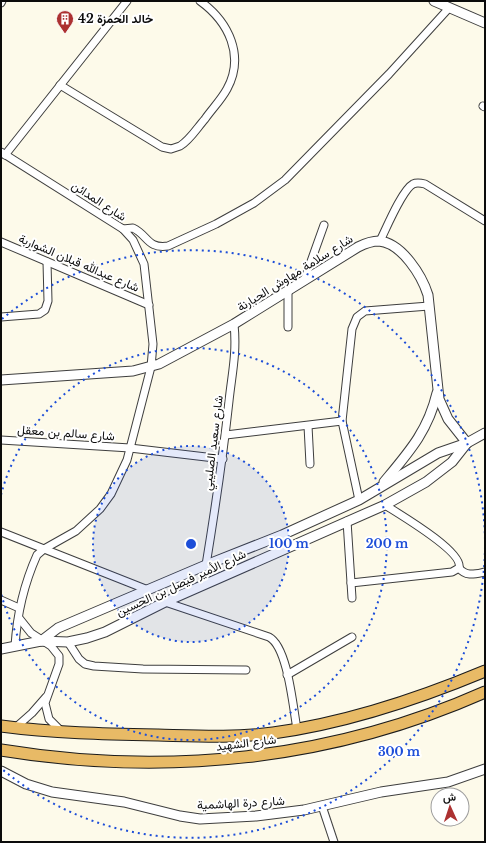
<svg xmlns="http://www.w3.org/2000/svg" width="486" height="843" font-family="'Libre Baskerville',Vazirmatn,serif">
<style>
.lines{fill:none;stroke-linecap:round;stroke-linejoin:round}
.minor-casing{stroke:#3e3e3e;stroke-width:9}
.tertiary-casing{stroke:#3e3e3e;stroke-width:11}
.trunk-casing{stroke:#1c1c1c;stroke-width:13}
.minor{stroke:#fff;stroke-width:7}
.tertiary{stroke:#fff;stroke-width:9}
.trunk{stroke:#e8ba66;stroke-width:11}
.ring{fill:none;stroke:#1d4ed8;stroke-width:2;stroke-dasharray:2 4}
.labels{text-anchor:middle;stroke-width:4;stroke-linejoin:round;paint-order:stroke}
.poi-label{font-size:12px;font-weight:bold;fill:#0b0b0b;stroke:#fff;text-anchor:start}
.street-label{font-size:12px;fill:#0b0b0b;stroke:#fff}
.centre{fill:#1d4ed8;stroke:#fff;stroke-width:2}
.ring-label{font-size:12px;text-anchor:middle;font-weight:bold;fill:#1d4ed8;stroke:#fff;stroke-width:4;stroke-linejoin:round;paint-order:stroke}
</style>
<rect width="100%" height="100%" fill="#fdfaea"/>
<g class="lines">
<g class="minor-casing">
<g id="minor">
<path d="M1 3 2 1"/>
<path d="M60 85 162 147 171 149 180 146C190 140 197 128 205 119 212 109 221 100 227 89 245 56 229 22 200 1"/>
<path d="M483 106 485 107"/>
<path d="M1 152 123 229 133 240 144 264 153 344 151 367 127 460 111 494 100 509 76 531 44 549 37 555C24 584 17 614 15 646"/>
<path d="M5 155 127 1"/>
<path d="M123 229 133 228C148 235 147 249 168 246L216 224 254 203 285 180 389 74 449 8"/>
<path d="M380 241C386 229 402 190 413 184 417 182 421 183 425 184L485 221"/>
<path d="M1 242 149 305"/>
<path d="M304 281 324 225"/>
<path d="M1 317 39 314 45 310 48 301 47 262"/>
<path d="M288 327V291"/>
<path d="M308 426 310 464"/>
<path d="M226 435 342 421"/>
<path d="M1 440 130 448 223 459"/>
<path d="M359 500 342 421 352 329 357 317 365 311 429 306"/>
<path d="M347 521 352 598"/>
<path d="M1 532 148 590"/>
<path d="M206 565C215 510 223 456 229 401 232 373 237 353 234 324"/>
<path d="M459 568C466 577 475 574 485 572"/>
<path d="M351 583 452 572 459 568C464 552 399 514 385 505"/>
<path d="M1 600 19 608"/>
<path d="M165 602 269 637C288 647 293 708 297 729"/>
<path d="M19 618 31 633 51 646 59 656V664L45 703 49 719 61 731"/>
<path d="M68 642 79 659 85 664 94 666 143 669 246 670"/>
<path d="M287 675 352 637"/>
<path d="M15 728 32 713 46 697"/>
<path d="M322 806 334 842"/>
</g>
</g>
<g class="tertiary-casing">
<g id="tertiary">
<path d="M434 1 485 23"/>
<path d="M1 380 133 371 159 364 234 324 358 247C364 244 371 241 379 241 402 243 422 276 428 295L439 399 448 419 467 443"/>
<path d="M384 482C409 452 428 431 437 393"/>
<path d="M41 641 58 628 206 565 282 535 359 500 438 453 467 443 485 433"/>
<path d="M1 649 41 641 68 642 87 638 105 632 165 602 385 505 426 482 452 462 467 443"/>
<path d="M1 771 26 784 52 792 124 802 180 816 200 819 256 816 304 810 381 792 448 782 485 769"/>
</g>
</g>
<g class="trunk-casing">
<g id="trunk">
<path d="M1 726C53 733 106 734 158 735 197 736 235 738 273 733 346 723 418 699 485 671"/>
<path d="M1 750C166 777 332 760 485 692"/>
</g>
</g>
<use href="#minor" class="minor"/>
<use href="#tertiary" class="tertiary"/>
<use href="#trunk" class="trunk"/>
</g>
<circle cx="191" cy="544" r="98" fill="#1d4ed8" fill-opacity=".12"/>
<g class="ring">
<circle cx="191" cy="544" r="98"/>
<path d="M1 495A196 196 0 1 1 1 593"/>
<path d="M485 547A294 294 0 0 1 2 769M2 319A294 294 0 0 1 485 541"/>
</g>
<defs>
<g id="building-pin" transform="scale(0.9)"><path d="M0 17L-7.5 6A9.5 9.5 0 1 1 7.5 6Z" fill="#ac3131" stroke="#fff"/><path d="M-4-6H4V6H1V3H-1V6H-4ZM-2.5-4.3h1.7v1.8h-1.7ZM.8-4.3h1.7v1.8H.8ZM-2.5-1h1.7V.8h-1.7ZM.8-1h1.7V.8H.8Z" fill="#fff"/></g>
</defs>
<g fill-rule="evenodd">
<use href="#building-pin" x="65" y="19"/>
</g>
<g class="labels">
<g class="poi-label">
<text x="78" y="23">خالد الحمزة 42</text>
</g>
<g class="street-label">
<text transform="translate(99 201) rotate(33)" y="4">شارع المدائن</text>
<text transform="translate(79 263) rotate(23)" y="4">شارع عبدالله قبلان الشواربة</text>
<text transform="translate(295 273) rotate(-32)" y="4">شارع سلامة مهاوش الحبارنة</text>
<text transform="translate(66 433) rotate(4)" y="4">شارع سالم بن معقل</text>
<text transform="translate(213 443) rotate(-83)" y="4">شارع سعيد الصليبي</text>
<text transform="translate(181 583) rotate(-25)" y="4">شارع الأمير فيصل بن الحسين</text>
<text transform="translate(246 743) rotate(-7)" y="4">شارع الشهيد</text>
<text transform="translate(241 803) rotate(-3)" y="4">شارع درة الهاشمية</text>
</g>
</g>
<circle cx="191" cy="544" r="6" class="centre"/>
<g class="ring-label">
<text x="289" y="548">100 m</text>
<text x="387" y="548">200 m</text>
<text x="399" y="756">300 m</text>
</g>
<rect width="486" height="843" fill="none" stroke="#0b0b0b" stroke-width="4"/>
<g transform="translate(450 807) rotate(357)"><circle r="19" fill="#ffffff" stroke="#9d9d9d"/>
<path d="M0-3L7 15L0 10L-7 15Z" fill="#ac3131"/>
<text y="-6" font-size="11" font-weight="bold" text-anchor="middle" fill="#0b0b0b">ش</text>
</g>
</svg>
